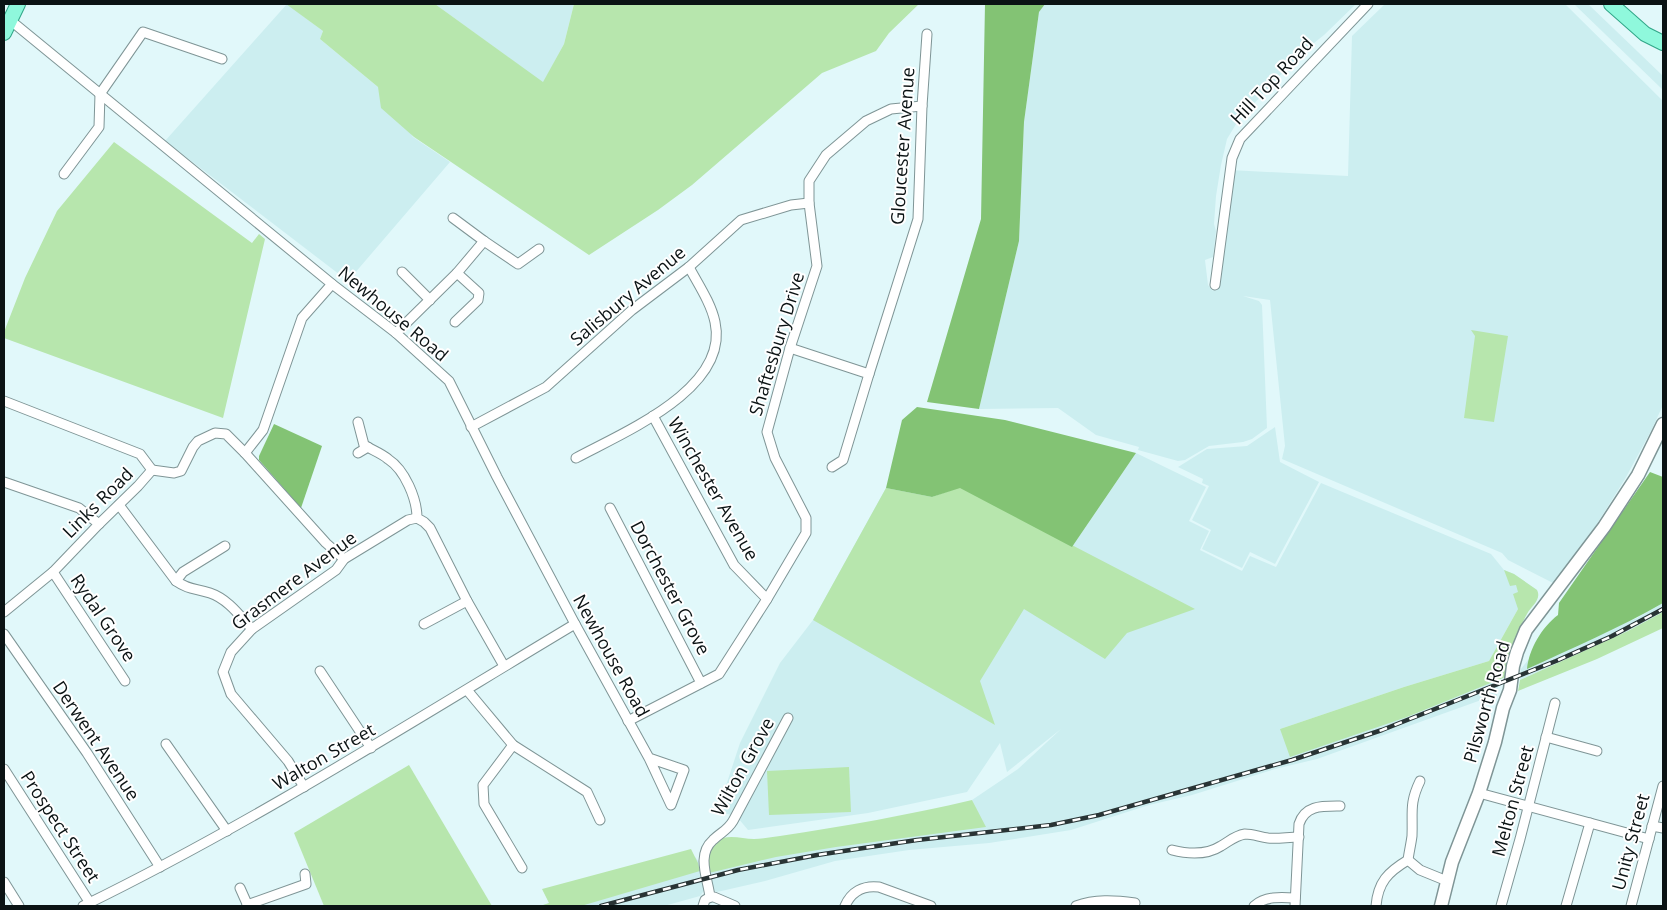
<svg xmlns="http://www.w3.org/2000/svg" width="1667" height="910" font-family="'Open Sans',sans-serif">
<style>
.built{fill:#cceef0}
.green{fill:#b7e6ad}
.forest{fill:#83c374}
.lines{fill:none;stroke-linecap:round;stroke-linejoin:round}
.street-casing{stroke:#7f9596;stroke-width:11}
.secondary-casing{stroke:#7f9596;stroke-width:15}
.primary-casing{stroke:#30a587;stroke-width:16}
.street{stroke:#fff;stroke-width:9}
.secondary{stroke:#fff;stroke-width:12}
.primary{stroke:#8ff8dc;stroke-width:14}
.rail-casing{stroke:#293435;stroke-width:4.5}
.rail{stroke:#fff;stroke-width:2.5;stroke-dasharray:8;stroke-linecap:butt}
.labels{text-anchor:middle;stroke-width:4;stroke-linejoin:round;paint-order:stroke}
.street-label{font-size:18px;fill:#0b1314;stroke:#fff}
</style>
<rect width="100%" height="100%" fill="#e1f8fa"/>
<g class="built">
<path d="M287 4 323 31 320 39 378 87 413 137 450 162 348 281 165 141Z"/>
<path d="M435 4H574L564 44 543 83Z"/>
<path d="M1043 4H1356L1324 35 1299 55 1238 121 1227 139 1221 165 1216 196 1214 224 1216 231 1213 257 1205 260 1208 285 1213 291 1230 170 1348 176 1352 36 1385 4H1565L1663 101V405L1651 431 1625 479 1595 527 1555 584 1508 560 1502 553 1282 459 1285 446 1270 300 1243 296 1259 301 1262 305 1267 428 1252 439 1243 442 1209 446 1185 460 1178 461 1138 450 1139 447 1096 435 1058 408 979 409 1019 241 1024 122 1039 12Z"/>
<path d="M1574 4H1588L1663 76V90Z"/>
<path d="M1275 427 1280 462 1319 482 1275 564 1250 552 1242 568 1202 549 1211 530 1192 520 1209 486 1202 483 1203 479 1178 467 1207 449 1247 446Z"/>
<path d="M1136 453 1206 487 1189 521 1209 531 1200 550 1242 571 1250 556 1276 567 1321 483 1491 554 1504 570 1514 574 1537 590 1518 609 1489 661 1404 687 1280 729 1407 717 1498 680 1497 696 1484 699 1317 759 1275 769 1192 795 1149 805 1071 830 989 843 909 850 835 861 765 881 717 892 713 890 707 862 980 817 972 800 1018 769 1061 729 1007 772 1000 743 967 792 868 813 748 830 738 818 728 814 717 813 740 743 780 663 813 620 886 488 932 497 1072 547Z"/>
<path d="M1663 603V612L1628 631 1520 680 1521 669 1528 660 1637 618Z"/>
<path d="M695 857 701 864 706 888 700 896 664 906H540Z"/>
</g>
<g class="green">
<path d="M286 4H435L543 82 564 44 574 4H919L889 33 876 51 822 73 692 185 658 210 589 255 414 137 381 108 378 87 320 39 323 31Z"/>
<path d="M114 142 252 243 259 234 265 239 223 418 4 338V332L25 278 57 211Z"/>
<path d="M1471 330 1508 336 1494 422 1464 418 1475 336Z"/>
<path d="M960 487 1195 609 1127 633 1105 659 1024 609 980 681 995 725 813 620 886 488 932 497Z"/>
<path d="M1504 570 1514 574 1537 590C1542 600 1531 606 1527 614 1516 634 1510 653 1508 676L1407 717 1290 757 1280 729 1404 687 1489 661 1518 609 1513 594 1518 592 1516 585 1510 586Z"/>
<path d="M1663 612V628L1597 659 1518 691 1520 680 1628 631Z"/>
<path d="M409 765 492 906H324L294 833Z"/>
<path d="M849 767 851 812 769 815 767 771Z"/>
<path d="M972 800 986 827 836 847 776 857 709 873C706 859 708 844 723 838 733 835 744 839 754 839 762 839 771 837 780 836 845 826 909 815 972 800Z"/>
<path d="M691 849 698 863 700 871 581 906H540L549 903 542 889Z"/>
</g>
<g class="forest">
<path d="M985 4H1045L1039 12 1024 122 1019 241 979 409 927 402 981 219Z"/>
<path d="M917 407 1005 420 1136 453 1072 547 960 488 932 497 886 488 902 420Z"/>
<path d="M274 424 322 446 301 508 259 460V456Z"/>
<path d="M1650 472 1663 477V603C1619 628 1573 648 1527 669 1529 649 1542 627 1558 615L1559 603Z"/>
</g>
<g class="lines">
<g class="street-casing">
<g id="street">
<path d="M10 20 332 284 396 333 449 381 497 477 575 624 649 758 671 805 684 770 649 758"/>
<path d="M64 174 99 127 100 94 143 32 222 59"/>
<path d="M453 218 484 241 518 264 539 249"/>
<path d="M402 272 430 300"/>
<path d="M1215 285 1232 158 1240 139 1368 4"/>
<path d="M455 322 478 300 479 293 457 273"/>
<path d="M396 333 457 273 484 241"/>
<path d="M790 348 869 374 843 460 832 467"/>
<path d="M869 374 918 219 922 106 927 34"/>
<path d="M4 401 140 454 152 470"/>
<path d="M653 416 734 565 767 599"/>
<path d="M358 422 364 445C372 450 381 453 388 459 405 470 417 499 417 518L424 522 430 528 467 601 504 666"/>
<path d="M471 427 546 387 632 310 689 267 741 220 791 205 809 203"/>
<path d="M245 453 263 430 302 318 332 284"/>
<path d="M358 453 368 447"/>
<path d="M576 458C622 433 730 389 715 322 711 303 698 284 689 267"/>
<path d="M152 470 174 473 181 471 193 447 198 441 215 433 226 434 245 453 326 543 344 559"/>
<path d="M4 482 79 508 99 524"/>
<path d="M119 505 176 581C189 590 195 588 210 593 228 599 240 616 252 629"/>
<path d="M610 508 701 683"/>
<path d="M53 572 125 681"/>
<path d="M176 581 183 572 225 546"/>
<path d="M4 612 53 572 99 524 138 486 152 470"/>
<path d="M424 624 467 601"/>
<path d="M4 634 87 753 160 867"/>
<path d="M320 671 371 748"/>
<path d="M467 690 513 745 587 792 600 820"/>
<path d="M628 721 719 674 767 599 806 533V518L775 458 767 432 790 348 817 266 809 203V181L826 155 866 121 891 109 922 106"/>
<path d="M1546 737 1597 751"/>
<path d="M166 744 227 831"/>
<path d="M513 745 483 785 484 804 522 868"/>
<path d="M4 769 90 903"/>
<path d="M304 787 288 761 231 694 223 672 231 652 252 629 336 570 344 559 408 520 417 518"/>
<path d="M1479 793 1649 839"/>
<path d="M1652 826 1663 828"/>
<path d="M1172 850C1188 854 1207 855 1221 846 1230 841 1234 836 1245 834 1253 834 1260 837 1268 838 1278 839 1288 837 1299 837"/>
<path d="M1408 860C1409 852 1411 844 1412 836 1413 812 1409 804 1420 781"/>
<path d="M1408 860 1420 870 1447 881"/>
<path d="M4 882 19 906"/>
<path d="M240 888 248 906"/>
<path d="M710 897C708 879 696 855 713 840 721 832 727 831 733 821L788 718"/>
<path d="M710 897H714L735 906"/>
<path d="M247 905 306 884 305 874"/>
<path d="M83 906C253 823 413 721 575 624"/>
<path d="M703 906 705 900 710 897"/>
<path d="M845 906C851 892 863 885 879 887L931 906"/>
<path d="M1076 906C1095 899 1114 900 1135 903"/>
<path d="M1254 906C1265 896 1281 897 1295 898"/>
<path d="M1295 906 1299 824C1305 805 1322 806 1340 806"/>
<path d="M1376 906C1378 882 1388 872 1408 860"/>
<path d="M1501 906 1520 839 1555 703"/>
<path d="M1566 906 1590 823"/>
<path d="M1631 906 1663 786"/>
</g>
</g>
<g class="secondary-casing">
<path id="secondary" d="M1441 906 1452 862 1479 793 1495 742 1503 708 1510 690 1513 666 1517 652 1526 630 1604 527 1638 475 1663 424"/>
</g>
<g class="primary-casing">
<g id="primary">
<path d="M1611 4 1645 34 1663 43"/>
<path d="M4 33 18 4"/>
</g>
</g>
<use href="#street" class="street"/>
<use href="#secondary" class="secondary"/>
<use href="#primary" class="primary"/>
<g class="rail-casing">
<path id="rail" d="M601 906 738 870 817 855 917 840 1051 825 1099 815 1292 760 1382 730 1556 661 1612 636 1663 609"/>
</g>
<use href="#rail" class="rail"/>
</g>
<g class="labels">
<g class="street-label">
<text transform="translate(1272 81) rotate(-47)" y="6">Hill Top Road</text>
<text transform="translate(903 146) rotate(-86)" y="6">Gloucester Avenue</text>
<text transform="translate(628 296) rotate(-40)" y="6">Salisbury Avenue</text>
<text transform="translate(393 314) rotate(40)" y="6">Newhouse Road</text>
<text transform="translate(777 344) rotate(-73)" y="6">Shaftesbury Drive</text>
<text transform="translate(713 489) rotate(60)" y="6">Winchester Avenue</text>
<text transform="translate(98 503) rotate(-45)" y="6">Links Road</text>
<text transform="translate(294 581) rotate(-37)" y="6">Grasmere Avenue</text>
<text transform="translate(670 588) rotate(62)" y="6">Dorchester Grove</text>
<text transform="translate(103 618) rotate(56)" y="6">Rydal Grove</text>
<text transform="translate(611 656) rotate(61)" y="6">Newhouse Road</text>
<text transform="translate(1487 702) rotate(-74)" y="6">Pilsworth Road</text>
<text transform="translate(96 741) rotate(56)" y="6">Derwent Avenue</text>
<text transform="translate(324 757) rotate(-30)" y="6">Walton Street</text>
<text transform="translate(743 767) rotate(-61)" y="6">Wilton Grove</text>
<text transform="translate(1513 801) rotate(-75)" y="6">Melton Street</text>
<text transform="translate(60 827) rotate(57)" y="6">Prospect Street</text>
<text transform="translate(1631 842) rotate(-75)" y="6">Unity Street</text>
</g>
</g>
<rect width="1667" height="910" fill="none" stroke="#0b1314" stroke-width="10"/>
</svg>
